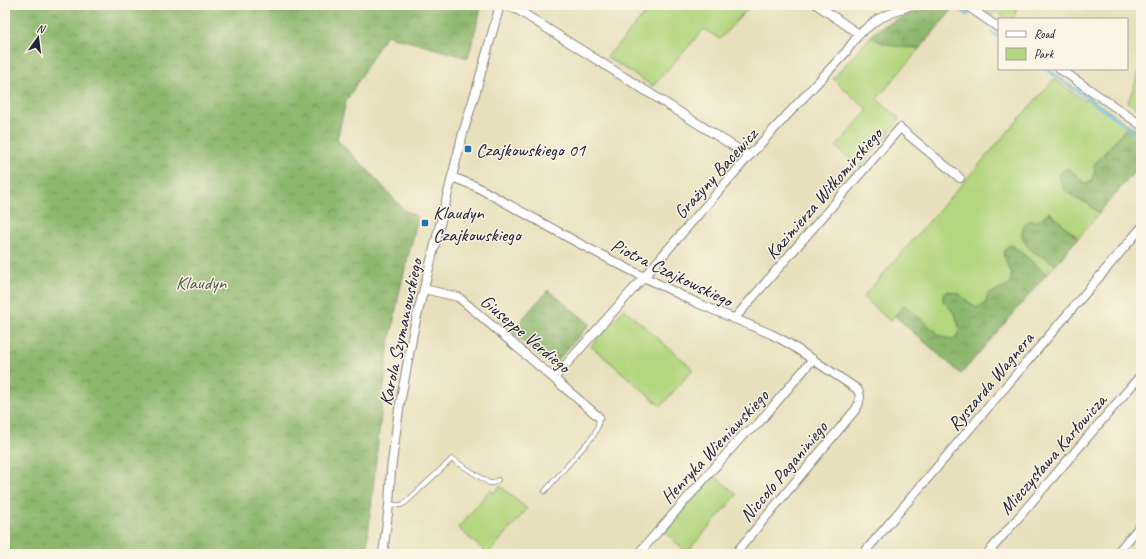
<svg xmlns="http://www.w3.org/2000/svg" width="1146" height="559" font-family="Caveat,sans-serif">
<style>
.green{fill:#b3d67f;stroke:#6a7c5d}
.forest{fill:url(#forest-crowns);stroke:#586c54}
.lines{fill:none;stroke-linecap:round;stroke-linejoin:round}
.stream{stroke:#60b9de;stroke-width:3}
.lane-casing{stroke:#85817c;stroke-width:5.5}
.street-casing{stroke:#85817c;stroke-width:10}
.lane{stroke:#fff;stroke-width:4}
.street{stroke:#fff;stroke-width:8}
.poi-dot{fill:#1f6fb2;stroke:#fcf5e5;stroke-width:1.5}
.labels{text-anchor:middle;stroke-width:3;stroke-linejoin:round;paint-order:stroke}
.poi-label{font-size:19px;fill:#22223b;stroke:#fcf5e5;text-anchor:start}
.street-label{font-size:19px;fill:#22223b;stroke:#fcf5e5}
.park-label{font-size:19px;fill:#4e584f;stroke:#fcf5e5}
</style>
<defs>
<pattern id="forest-crowns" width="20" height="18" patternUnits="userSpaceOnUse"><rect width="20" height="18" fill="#8eb76e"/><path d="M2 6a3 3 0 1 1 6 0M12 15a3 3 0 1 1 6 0" fill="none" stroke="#74945c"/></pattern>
</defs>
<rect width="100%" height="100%" fill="#fcf5e5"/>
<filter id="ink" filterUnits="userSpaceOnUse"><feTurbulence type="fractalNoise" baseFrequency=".025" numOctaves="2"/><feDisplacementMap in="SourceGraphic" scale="8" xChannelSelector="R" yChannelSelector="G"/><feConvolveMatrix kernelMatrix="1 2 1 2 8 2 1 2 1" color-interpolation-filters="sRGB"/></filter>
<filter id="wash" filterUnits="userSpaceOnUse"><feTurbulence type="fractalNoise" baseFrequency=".012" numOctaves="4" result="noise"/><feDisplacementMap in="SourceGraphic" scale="16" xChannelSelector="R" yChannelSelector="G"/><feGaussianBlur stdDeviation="0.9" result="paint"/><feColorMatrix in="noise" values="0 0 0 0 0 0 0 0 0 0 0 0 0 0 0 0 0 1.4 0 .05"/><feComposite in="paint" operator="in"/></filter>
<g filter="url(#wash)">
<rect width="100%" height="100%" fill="#e8e0bc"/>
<g class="green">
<path d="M653 5H751L720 39 704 29 653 86 607 57Z"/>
<path d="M977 5H1018L1013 19H1007L995 11 992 16Z"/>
<path d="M871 36C884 47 903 47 920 48L877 99 899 118 887 136 860 168 836 147 868 110 833 79Z"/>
<path d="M1141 67V111L1128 102Z"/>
<path d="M1054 79 1085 101 1088 97 1129 125 1094 165 1095 172 1091 182 1087 184C1079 179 1074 171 1066 168L1075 198 1087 203 1099 213 1078 238 1049 212 1037 253 1056 264 1047 274 1012 245 1007 263 1012 274 1010 284 1004 288 998 290 986 303 976 308 958 293 943 301C955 313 957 315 960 332L953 340 941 336 904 305 890 321 863 297Z"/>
<path d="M624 309 693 369 661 406 591 346Z"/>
<path d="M714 475 737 495 687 552 664 532Z"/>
<path d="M500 486 527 509 488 554 458 528 490 490 494 493Z"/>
</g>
<g class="forest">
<path d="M5 5H482L468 58 386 35 346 101 337 140 366 168 404 210 418 217 400 289 388 349 366 554H5Z"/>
<path d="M947 5 953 9 920 48C903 47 884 47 871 36 885 20 927 7 947 5Z"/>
<path d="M1129 125 1141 133V164L1099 213 1087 203 1075 198 1064 189 1060 180V173L1066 168C1074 171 1079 178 1086 184L1091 182 1095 172 1094 165Z"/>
<path d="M1049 212 1078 238 1056 264C1045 258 1024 250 1022 235 1022 232 1023 228 1024 225L1031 220 1038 221Z"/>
<path d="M1012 245 1047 274 961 374 895 316 905 305 941 336 953 340 960 332C958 315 955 313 943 301V294L949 291 958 293 976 308 986 303 988 294 1004 288 1010 284 1012 273 1003 254 1008 246Z"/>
<path d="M548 290 590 324 555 363 549 364 511 332Z"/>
</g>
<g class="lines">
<g class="stream">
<path d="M954 5 968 15"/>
<path d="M992 33 999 37"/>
<path d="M1046 69 1141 136"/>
</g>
</g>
</g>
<g filter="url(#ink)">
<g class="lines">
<g class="lane-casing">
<g id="lane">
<path d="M545 491 594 435 598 426 599 417"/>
<path d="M389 505H401L405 503 452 459 489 483H493L498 480"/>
</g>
</g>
<g class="street-casing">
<g id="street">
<path d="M505 5 518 10 749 156"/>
<path d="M817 5 859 34"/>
<path d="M966 5 999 28"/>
<path d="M1060 69 1141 125"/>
<path d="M452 177 475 186 582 245 644 277 697 303 771 334 788 343 857 389C862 395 860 402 856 409L735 554"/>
<path d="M424 289 458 297 463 301 599 417"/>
<path d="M734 319 900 128 960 178"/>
<path d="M554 378 644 277 749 156 845 53 859 34 878 19 911 5"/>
<path d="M383 554 389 505 391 470 399 409 414 328 463 133 476 91 500 5"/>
<path d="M638 554 744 434 757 425 813 359"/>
<path d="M863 554 1141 228"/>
<path d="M987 554 1141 375"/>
<path d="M1116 554 1141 525"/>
</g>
</g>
<use href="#lane" class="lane"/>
<use href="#street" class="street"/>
</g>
</g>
<g class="poi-dot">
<rect x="464" y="145" width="8" height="8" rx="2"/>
<rect x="421" y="219" width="8" height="8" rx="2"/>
</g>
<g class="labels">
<g class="poi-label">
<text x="476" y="156">Czajkowskiego 01</text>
<text x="433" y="219">Klaudyn<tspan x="433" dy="22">Czajkowskiego</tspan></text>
</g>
<g class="street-label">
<text transform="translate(715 173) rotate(-48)" y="7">Grażyny Bacewicz</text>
<text transform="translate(823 193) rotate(-49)" y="7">Kazimierza Wiłkomirskiego</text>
<text transform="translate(672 272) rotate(26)" y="7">Piotra Czajkowskiego</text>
<text transform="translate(400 332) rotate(-78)" y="7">Karola Szymanowskiego</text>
<text transform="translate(526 333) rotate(40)" y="7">Giuseppe Verdiego</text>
<text transform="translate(990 381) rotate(-50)" y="7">Ryszarda Wagnera</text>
<text transform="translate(714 446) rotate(-47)" y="7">Henryka Wieniawskiego</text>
<text transform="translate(1052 454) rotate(-49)" y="7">Mieczysława Karłowicza</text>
<text transform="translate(783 471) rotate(-50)" y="7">Niccolo Paganiniego</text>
</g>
<g class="park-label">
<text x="201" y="289">Klaudyn</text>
</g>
</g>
<rect width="1146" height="559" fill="none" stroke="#fcf5e5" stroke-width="20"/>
<rect x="998" y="18" width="130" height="52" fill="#fcf5e5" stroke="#a5a1a1"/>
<rect x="1006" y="31" width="20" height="6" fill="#ffffff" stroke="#a5a1a1"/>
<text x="1034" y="38" font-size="12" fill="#22223b">Road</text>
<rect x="1006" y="48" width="20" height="12" fill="#b3d67f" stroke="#a5a1a1"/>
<text x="1034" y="58" font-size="12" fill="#22223b">Park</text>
<g transform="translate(38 38) rotate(14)" stroke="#fcf5e5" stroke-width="3" paint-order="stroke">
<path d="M0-3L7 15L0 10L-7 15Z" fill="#22223b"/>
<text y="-6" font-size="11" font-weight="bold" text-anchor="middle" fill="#22223b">N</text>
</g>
</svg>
